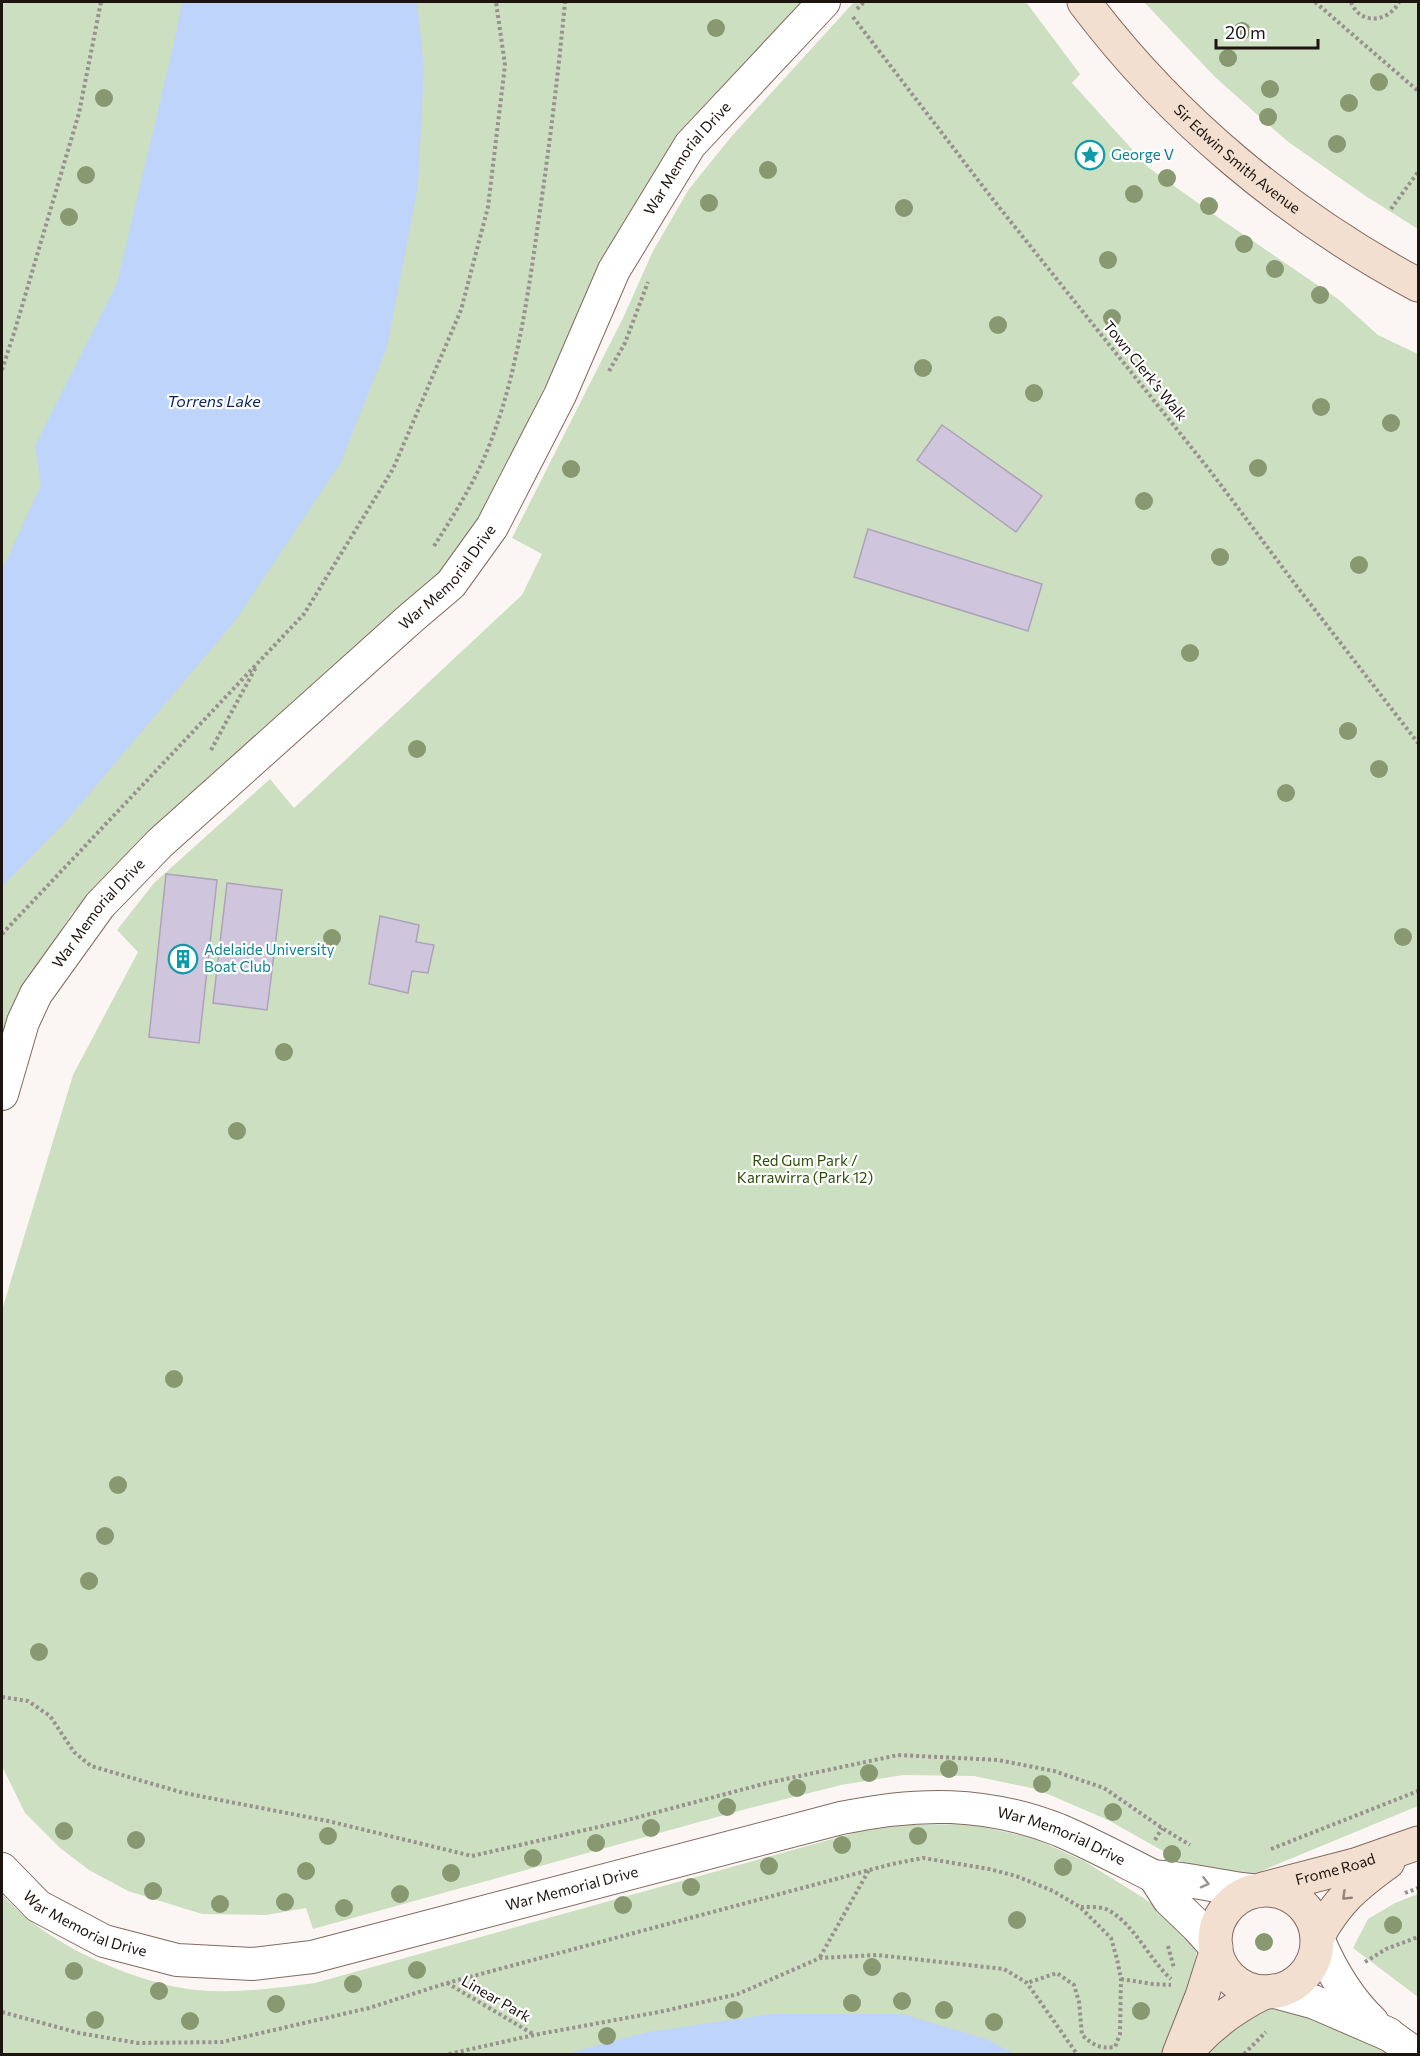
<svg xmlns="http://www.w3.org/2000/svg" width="1420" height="2056" font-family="Commissioner,sans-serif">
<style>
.green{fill:#ccdfc1}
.water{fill:#bed4fb}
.building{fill:#cfc5dc;stroke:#ada2b9;stroke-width:1.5}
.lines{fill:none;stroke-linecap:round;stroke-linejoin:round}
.minor-casing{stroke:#826961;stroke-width:34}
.tertiary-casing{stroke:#826961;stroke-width:35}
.secondary-casing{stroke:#826961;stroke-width:35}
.path{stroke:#98918e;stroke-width:4;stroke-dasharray:3 3;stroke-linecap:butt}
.minor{stroke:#fff;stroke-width:32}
.tertiary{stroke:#fff;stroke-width:33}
.secondary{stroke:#f2dfcf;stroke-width:33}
.tree{fill:#889971}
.oneway{stroke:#999593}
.oneway2{stroke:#928479}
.labels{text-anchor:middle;stroke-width:4.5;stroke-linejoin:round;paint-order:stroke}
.culture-label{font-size:15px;fill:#0d838f;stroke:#fff;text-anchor:start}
.street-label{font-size:15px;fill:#1d1410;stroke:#fff}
.park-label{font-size:15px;fill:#2a4d05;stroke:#fff}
.water-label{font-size:16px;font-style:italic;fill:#08245b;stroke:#fff}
</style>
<rect width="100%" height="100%" fill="#fbf6f4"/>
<g class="green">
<path d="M2 2H805L596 282 481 517 447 565 394 617 142 842 72 913 45 955 15 1013 2 1057Z"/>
<path d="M854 2H1026L1080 74 1072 83 1149 168 1219 218 1338 299 1378 335 1418 354V1806L1254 1874 1226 1877 1186 1864 1108 1820 1036 1789 974 1776 903 1775 841 1785 746 1809 313 1929 306 1908 266 1915 202 1914 128 1891 89 1870 60 1848 25 1813 2 1766V1310L73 1075 138 952 117 930 154 883 270 779 294 808 522 595 542 554 512 538 624 316 653 251 689 189 731 137Z"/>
<path d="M1144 2H1418V229L1367 197 1287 141 1215 77Z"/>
<path d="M970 1824 1033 1838 1084 1861 1142 1897 1190 1931 1197 1947 1195 1965 1171 2054H2V1894C43 1943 134 1983 196 1990 236 1994 276 1988 315 1983L861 1831 904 1825Z"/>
<path d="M1418 1894V1997L1353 1948 1368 1919 1395 1903Z"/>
<path d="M1283 2006 1384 2050 1391 2054H1199L1260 2009Z"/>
</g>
<g class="water">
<path d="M182 2H417L424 67 418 186 387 347 340 464 235 621 68 819 2 887V570L41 485 35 446 117 283 176 34Z"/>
<path d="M772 2014H902L986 2039 1015 2054H566L648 2032Z"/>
</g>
<g class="building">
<path d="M942 425 1042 496 1016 532 917 460Z"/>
<path d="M868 529 1042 584 1028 631 854 577Z"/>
<path d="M166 874 217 880 199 1043 149 1037Z"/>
<path d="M227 883 282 890 267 1010 213 1003Z"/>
<path d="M380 916 419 925 416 942 434 945 428 973 412 971 408 993 369 984Z"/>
</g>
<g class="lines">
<g class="minor-casing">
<g id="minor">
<path id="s1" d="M2 1094 23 1022 36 994 100 905 160 843 411 618 451 584 492 527 560 395 614 270 690 145 824 2"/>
<path id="s2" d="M2 1869 38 1906 104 1941 177 1960 252 1964 312 1957 841 1818C918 1802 985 1801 1059 1830 1092 1844 1123 1861 1155 1877"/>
<path d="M1388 2034 1416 2054"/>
</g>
</g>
<g class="tertiary-casing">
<g id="tertiary">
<path d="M1155 1877C1189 1878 1220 1888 1254 1891"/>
<path d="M1155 1877 1169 1899 1197 1926 1216 1947"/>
<path d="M1319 1942C1332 1972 1348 1999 1372 2022"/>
<path d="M1273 1991 1314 2002 1388 2034"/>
</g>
</g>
<g class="secondary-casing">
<g id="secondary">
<path id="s3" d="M1084 2C1172 119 1289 216 1418 285"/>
<path id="s4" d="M1263 1889 1355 1865 1418 1843"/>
<circle cx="1266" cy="1941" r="51"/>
<path d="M1318 1936C1337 1901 1356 1885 1388 1862"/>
<path d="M1179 2054 1202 1996 1216 1952"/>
<path d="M1185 2054C1207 2027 1234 2007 1265 1992"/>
</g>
</g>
<g class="path">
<path d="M1315 2 1418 91"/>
<path d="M1351 2C1360 26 1389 22 1399 2"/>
<path d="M857 9 864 2"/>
<path d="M853 17 991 197 1211 472 1298 588 1418 743"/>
<path d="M1391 209 1418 172"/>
<path d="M2 370 15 330 79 113 101 2"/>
<path d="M609 371 625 343 648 282"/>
<path d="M434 546C450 521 467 494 480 467 514 394 527 303 538 224 549 150 558 76 565 2"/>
<path d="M211 750 256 667"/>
<path d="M2 934 304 614 393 469 461 310 488 207 505 65 496 2"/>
<path d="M2 1697 28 1701 50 1716 74 1752 91 1766 184 1793 328 1821 472 1856 620 1822 767 1783 898 1755 998 1760 1054 1771 1104 1788 1162 1828 1190 1845"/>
<path d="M1155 1840 1162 1828"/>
<path d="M1271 1849 1418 1791"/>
<path d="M1405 1893 1418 1888"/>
<path d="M1081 1907C1090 1907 1102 1906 1110 1911 1136 1927 1149 1959 1171 1979"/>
<path d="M1168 1946 1174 1968"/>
<path d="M820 1957 869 1870"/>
<path d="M1365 1962 1386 1949 1418 1937"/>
<path d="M1121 1979 1153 1984 1171 1985"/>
<path d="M447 1983 533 2034"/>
<path d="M2 2012 79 2033 138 2043 222 2042 369 2008 447 1983 892 1864 923 1858 989 1869 1016 1876 1053 1891 1080 1907 1111 1938 1117 1959 1121 1979 1120 2034 1115 2047C1100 2049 1093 2045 1082 2035L1079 2002 1074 1985 1057 1973 1027 1983"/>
<path d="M449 2054 534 2035 664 2011 738 1994 820 1958 877 1955 1004 1969 1027 1983 1077 2054"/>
<path d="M1244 2054 1266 2032"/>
</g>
<use href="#minor" class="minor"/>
<use href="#tertiary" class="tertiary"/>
<use href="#secondary" class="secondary"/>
</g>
<g class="tree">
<circle cx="716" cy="28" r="9"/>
<circle cx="1242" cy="31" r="9"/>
<circle cx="1228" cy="58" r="9"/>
<circle cx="1379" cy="82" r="9"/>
<circle cx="1270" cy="89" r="9"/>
<circle cx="104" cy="98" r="9"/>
<circle cx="1349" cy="103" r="9"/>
<circle cx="1268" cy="117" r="9"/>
<circle cx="1337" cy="144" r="9"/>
<circle cx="768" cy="170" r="9"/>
<circle cx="86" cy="175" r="9"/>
<circle cx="1167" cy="178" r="9"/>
<circle cx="1134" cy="194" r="9"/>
<circle cx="709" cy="203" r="9"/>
<circle cx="1209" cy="206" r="9"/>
<circle cx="904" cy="208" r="9"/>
<circle cx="69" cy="217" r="9"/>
<circle cx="1244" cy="244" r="9"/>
<circle cx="1108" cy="260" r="9"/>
<circle cx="1275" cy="269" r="9"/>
<circle cx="1320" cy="295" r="9"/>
<circle cx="1112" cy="318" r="9"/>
<circle cx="998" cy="325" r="9"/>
<circle cx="923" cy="368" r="9"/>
<circle cx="1034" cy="393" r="9"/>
<circle cx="1321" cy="407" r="9"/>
<circle cx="1391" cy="423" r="9"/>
<circle cx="1258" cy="468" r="9"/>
<circle cx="571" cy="469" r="9"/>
<circle cx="1144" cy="501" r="9"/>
<circle cx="1220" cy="557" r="9"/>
<circle cx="1359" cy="565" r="9"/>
<circle cx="1190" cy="653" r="9"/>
<circle cx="1348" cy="731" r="9"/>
<circle cx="417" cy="749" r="9"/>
<circle cx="1379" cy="769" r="9"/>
<circle cx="1286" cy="793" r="9"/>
<circle cx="1403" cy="937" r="9"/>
<circle cx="332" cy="938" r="9"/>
<circle cx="284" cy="1052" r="9"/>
<circle cx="237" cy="1131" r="9"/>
<circle cx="174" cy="1379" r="9"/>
<circle cx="118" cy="1485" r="9"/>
<circle cx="105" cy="1536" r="9"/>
<circle cx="89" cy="1581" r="9"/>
<circle cx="39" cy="1652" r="9"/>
<circle cx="949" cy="1769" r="9"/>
<circle cx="869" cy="1773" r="9"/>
<circle cx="1042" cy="1784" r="9"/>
<circle cx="797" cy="1788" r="9"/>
<circle cx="727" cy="1807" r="9"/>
<circle cx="1113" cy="1812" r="9"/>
<circle cx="651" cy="1828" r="9"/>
<circle cx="64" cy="1831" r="9"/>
<circle cx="328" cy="1836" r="9"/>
<circle cx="918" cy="1836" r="9"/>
<circle cx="136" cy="1840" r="9"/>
<circle cx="596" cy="1843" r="9"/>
<circle cx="842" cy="1845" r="9"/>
<circle cx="1172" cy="1854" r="9"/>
<circle cx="533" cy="1858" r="9"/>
<circle cx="769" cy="1866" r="9"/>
<circle cx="1063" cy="1867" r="9"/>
<circle cx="306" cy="1871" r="9"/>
<circle cx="451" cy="1873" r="9"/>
<circle cx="691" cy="1887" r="9"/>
<circle cx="153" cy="1891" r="9"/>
<circle cx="400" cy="1894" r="9"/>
<circle cx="285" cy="1902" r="9"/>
<circle cx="220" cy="1904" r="9"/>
<circle cx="623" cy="1905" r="9"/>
<circle cx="344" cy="1908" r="9"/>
<circle cx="1017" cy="1920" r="9"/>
<circle cx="1393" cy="1925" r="9"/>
<circle cx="1264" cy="1942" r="9"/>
<circle cx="872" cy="1967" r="9"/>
<circle cx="417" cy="1970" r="9"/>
<circle cx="74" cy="1971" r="9"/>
<circle cx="353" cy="1984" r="9"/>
<circle cx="159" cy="1991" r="9"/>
<circle cx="902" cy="2001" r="9"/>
<circle cx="852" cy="2003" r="9"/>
<circle cx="276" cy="2004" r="9"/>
<circle cx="734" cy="2010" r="9"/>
<circle cx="944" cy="2010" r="9"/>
<circle cx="1141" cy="2011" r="9"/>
<circle cx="95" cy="2020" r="9"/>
<circle cx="190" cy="2021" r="9"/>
<circle cx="994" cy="2022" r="9"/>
<circle cx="607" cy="2036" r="9"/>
</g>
<defs><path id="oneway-chevron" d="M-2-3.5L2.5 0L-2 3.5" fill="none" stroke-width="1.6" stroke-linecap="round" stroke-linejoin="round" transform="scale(1.5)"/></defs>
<use class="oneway" href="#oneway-chevron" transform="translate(1205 1883) rotate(14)"/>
<use class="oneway2" href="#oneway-chevron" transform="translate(1346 1896) rotate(136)"/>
<defs>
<g id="sight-ring" transform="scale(1.5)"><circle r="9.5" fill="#fff" stroke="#0f9aa8" stroke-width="1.5"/><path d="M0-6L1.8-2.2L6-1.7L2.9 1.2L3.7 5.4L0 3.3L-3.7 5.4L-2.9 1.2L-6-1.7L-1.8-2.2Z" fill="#0f9aa8"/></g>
<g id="building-ring" transform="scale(1.5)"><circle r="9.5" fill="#fff" stroke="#0f9aa8" stroke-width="1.5"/><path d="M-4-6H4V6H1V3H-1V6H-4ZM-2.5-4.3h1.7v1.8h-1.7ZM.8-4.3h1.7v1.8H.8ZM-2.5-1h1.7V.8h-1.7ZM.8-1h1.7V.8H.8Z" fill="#0f9aa8"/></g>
</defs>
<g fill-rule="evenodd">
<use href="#sight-ring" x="1090" y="155"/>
<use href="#building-ring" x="183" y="959"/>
</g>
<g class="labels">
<g class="culture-label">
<text x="1111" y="160">George V</text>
<text x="204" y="955">Adelaide University<tspan x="204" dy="17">Boat Club</tspan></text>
</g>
<g class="street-label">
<text dy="5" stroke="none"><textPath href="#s3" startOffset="220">Sir Edwin Smith Avenue</textPath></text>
<text dy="5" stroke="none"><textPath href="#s1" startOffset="1180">War Memorial Drive</textPath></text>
<text transform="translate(1145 371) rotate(51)" y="5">Town Clerk’s Walk</text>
<text dy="5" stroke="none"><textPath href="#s1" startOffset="694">War Memorial Drive</textPath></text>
<text dy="5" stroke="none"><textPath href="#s1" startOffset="208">War Memorial Drive</textPath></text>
<text dy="5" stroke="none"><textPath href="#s2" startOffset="1110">War Memorial Drive</textPath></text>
<text dy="5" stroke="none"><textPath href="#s4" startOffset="75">Frome Road</textPath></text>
<text dy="5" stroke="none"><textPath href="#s2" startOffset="606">War Memorial Drive</textPath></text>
<text dy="5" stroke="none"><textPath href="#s2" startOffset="102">War Memorial Drive</textPath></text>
<text transform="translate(496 1999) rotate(30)" y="5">Linear Park</text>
</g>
<g class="park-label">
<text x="805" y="1166">Red Gum Park /<tspan x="805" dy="17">Karrawirra (Park 12)</tspan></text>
</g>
<g class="water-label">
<text x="214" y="407">Torrens Lake</text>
</g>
</g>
<rect width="1420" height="2056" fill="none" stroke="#1d1410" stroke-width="6"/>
<path d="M1216 39v9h102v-9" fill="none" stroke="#1d1410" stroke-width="3"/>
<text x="1225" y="39" font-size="18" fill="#1d1410" stroke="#ffffff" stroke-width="4.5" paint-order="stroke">20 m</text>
</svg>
